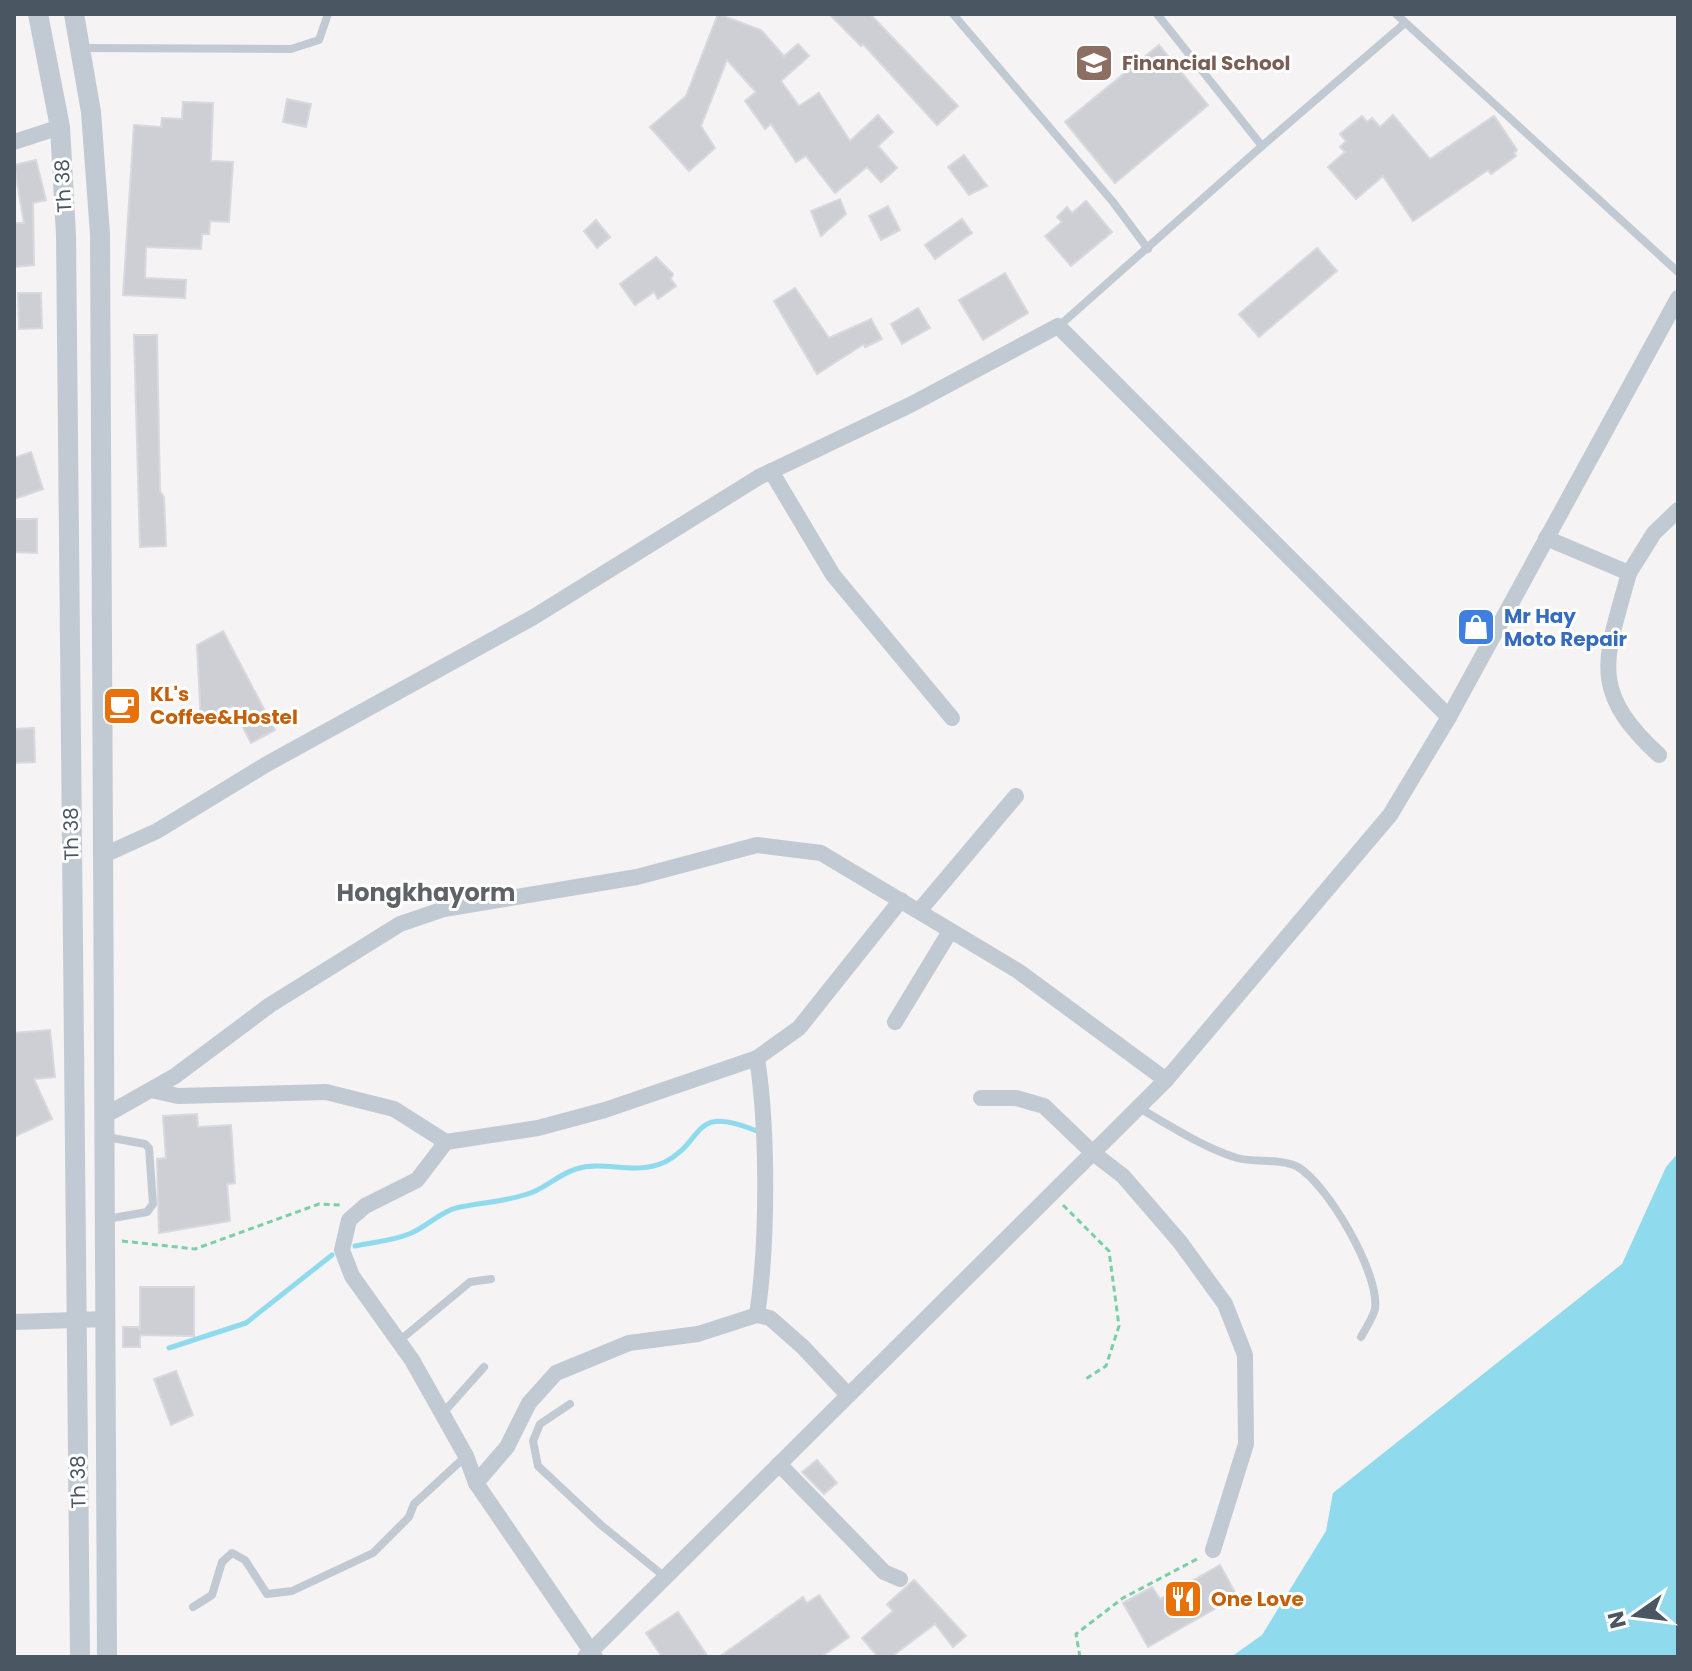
<svg xmlns="http://www.w3.org/2000/svg" width="1692" height="1671" font-family="Poppins,sans-serif">
<style>
.water{fill:#90daee}
.lines{fill:none;stroke-linecap:round;stroke-linejoin:round}
.stream{stroke:#90daee;stroke-width:5}
.building{fill:#cdcfd5;stroke:#d7d9de;stroke-width:2}
.path{stroke:#7ad0a6;stroke-width:3;stroke-dasharray:6 4;stroke-linecap:butt}
.service{stroke:#c1cad2;stroke-width:8}
.minor{stroke:#c1cad2;stroke-width:16}
.tertiary{stroke:#c1cad2;stroke-width:20}
.labels{text-anchor:middle;stroke-width:6;stroke-linejoin:round;paint-order:stroke}
.education-label{font-size:20px;font-weight:bold;fill:#785e54;stroke:#fff;text-anchor:start}
.street-label{font-size:20px;fill:#4a5661;stroke:#fff}
.shop-label{font-size:20px;font-weight:bold;fill:#366cbe;stroke:#fff;text-anchor:start}
.food-label{font-size:20px;font-weight:bold;fill:#c56008;stroke:#fff;text-anchor:start}
.quarter-label{font-size:24px;font-weight:bold;fill:#5f6368;stroke:#fff}
</style>
<rect width="100%" height="100%" fill="#f5f3f3"/>
<path class="water" d="M1678 1153V1657H1231L1262 1635 1326 1531 1333 1493 1622 1264 1666 1167Z"/>
<g class="lines">
<g class="stream">
<path d="M355 1246C373 1242 392 1241 409 1234 425 1228 440 1212 456 1208 483 1202 508 1202 533 1192 549 1185 560 1174 576 1169 605 1160 635 1176 665 1162 706 1141 690 1103 757 1131"/>
<path d="M169 1348 246 1323 332 1255"/>
</g>
</g>
<g class="building">
<path d="M718 14 761 30 784 56 798 44 809 56 781 81 799 106 819 93 850 141 878 115 893 132 878 146 897 168 881 182 867 167 835 193 806 156 796 162 771 124 765 129 745 101 756 92 727 60 701 126 715 148 689 171 650 127 686 96Z"/>
<path d="M829 14H870L958 106 937 125 863 44 861 46Z"/>
<path d="M1159 45 1208 105 1115 183 1065 122Z"/>
<path d="M287 99 311 104 306 127 283 122Z"/>
<path d="M183 102 213 103 211 161 233 162 229 222 210 221 209 234H202L201 249 146 247 145 278 186 280 185 298 123 295 134 125 161 127 162 118 182 119Z"/>
<path d="M1393 115 1430 159 1494 116 1517 150 1514 153 1516 156 1491 174 1488 170 1413 221 1383 176 1356 199 1328 167 1345 152 1340 147 1346 141 1340 134 1362 116 1367 122 1372 118 1380 127Z"/>
<path d="M964 155 987 186 969 195 948 167Z"/>
<path d="M36 160 46 200 33 203 34 265 14 267V223H24L14 165Z"/>
<path d="M840 199 846 214 821 236 811 211Z"/>
<path d="M1086 201 1112 232 1071 266 1045 236 1062 222 1057 217 1067 207 1072 213Z"/>
<path d="M888 206 900 230 881 240 869 216Z"/>
<path d="M962 219 972 233 935 259 925 245Z"/>
<path d="M596 220 610 237 597 248 584 231Z"/>
<path d="M1317 248 1337 271 1259 337 1239 314Z"/>
<path d="M656 257 673 274 671 279 676 286 658 299 654 292 635 305 620 284Z"/>
<path d="M1005 273 1028 313 983 340 959 300Z"/>
<path d="M795 288 829 338 871 319 882 339 865 347 864 344 817 374 774 301Z"/>
<path d="M18 293H41L42 328 19 329Z"/>
<path d="M918 308 930 328 902 344 891 324Z"/>
<path d="M134 335H157L160 491 164 497 166 546 140 547Z"/>
<path d="M31 452 43 489 14 499V458Z"/>
<path d="M14 519H37V553L14 552Z"/>
<path d="M223 631 275 730 251 743 232 706 201 723 197 645Z"/>
<path d="M34 728 35 762 14 763V729Z"/>
<path d="M50 1030 55 1077 34 1079 52 1119 14 1137V1033Z"/>
<path d="M197 1114 198 1127 231 1125 235 1183 227 1184 230 1221 159 1233 157 1159 166 1158 163 1116Z"/>
<path d="M140 1287H194V1336L140 1335V1347H123V1327H139L140 1330Z"/>
<path d="M176 1371 193 1415 171 1425 154 1379Z"/>
<path d="M817 1460 837 1483 824 1494 802 1472Z"/>
<path d="M1220 1565 1237 1596 1148 1647 1123 1603 1152 1587 1160 1599Z"/>
<path d="M914 1580 966 1636 953 1647 935 1624 891 1657H878L862 1638 893 1611 887 1604Z"/>
<path d="M819 1595 849 1637 821 1657H719L803 1597 807 1603Z"/>
<path d="M678 1612 708 1657H662L646 1633Z"/>
</g>
<g class="lines">
<g class="path">
<path d="M1063 1205 1109 1251 1119 1326 1106 1366 1084 1380"/>
<path d="M122 1241 195 1249 319 1204 342 1205"/>
<path d="M1080 1657 1076 1634 1123 1598 1199 1558"/>
</g>
<g class="service">
<path d="M953 14 1113 202 1148 249"/>
<path d="M1396 14 1678 272"/>
<path d="M82 48 291 49 319 40 328 14"/>
<path d="M1262 146 1405 23"/>
<path d="M1059 326 1262 146 1157 14"/>
<path d="M1139 1108C1171 1126 1202 1147 1237 1158 1256 1163 1281 1158 1298 1167 1328 1185 1380 1274 1375 1309 1373 1318 1365 1329 1361 1337"/>
<path d="M107 1137 145 1144 149 1148 153 1204 147 1212 107 1219"/>
<path d="M399 1341 470 1282 491 1279"/>
<path d="M570 1404 540 1424 533 1441 538 1466 601 1525 665 1577"/>
<path d="M443 1413 484 1367"/>
<path d="M193 1607 212 1595 222 1562 232 1553 245 1560 267 1594 292 1591 373 1553 409 1517 414 1504 466 1456"/>
</g>
<g class="minor">
<path d="M14 142 60 127"/>
<path d="M771 471 833 575 952 718"/>
<path d="M1546 538 1629 573 1654 533 1678 510"/>
<path d="M1629 573C1606 658 1587 689 1659 755"/>
<path d="M104 855 157 831 267 764 532 618 759 477 912 404 1058 326 1449 717"/>
<path d="M919 911 1016 796"/>
<path d="M895 1022 949 933"/>
<path d="M757 1058C768 1130 768 1243 757 1315"/>
<path d="M151 1090 178 1096 326 1092 394 1109 446 1142 417 1180 365 1206 349 1220 342 1250 352 1276 412 1360 466 1456 476 1483 595 1657"/>
<path d="M981 1098H1016L1044 1106 1093 1153 1123 1176 1180 1242 1225 1304 1245 1355 1246 1444 1213 1550"/>
<path d="M106 1115 175 1076 270 1005 400 924 444 909 637 877 757 845 821 853 1018 971 1166 1080"/>
<path d="M446 1142 538 1128 605 1110 757 1058 799 1028 901 900"/>
<path d="M14 1322 106 1319"/>
<path d="M779 1464 884 1572 900 1579"/>
<path d="M476 1483 507 1447 529 1403 556 1373 629 1343 698 1334 757 1315 770 1318 803 1347 848 1395"/>
<path d="M585 1657 1166 1080 1390 815 1449 717 1678 298"/>
</g>
<g class="tertiary">
<path d="M38 14 60 127 66 235 80 1657"/>
<path d="M74 14 91 112 100 234 107 1657"/>
</g>
</g>
<defs>
<g id="university-square" transform="scale(2)"><rect x="-9" y="-9" width="18" height="18" rx="4" fill="#8d6e63" stroke="#fff"/><path d="M0-5L7-2L0 1L-7-2ZM-4 1L0 2.5L4 1V4Q0 6-4 4Z" fill="#fff"/></g>
<g id="shop-square" transform="scale(2)"><rect x="-9" y="-9" width="18" height="18" rx="4" fill="#3f7fe0" stroke="#fff"/><path d="M-5-2.5h2.3a2.7 3.5 0 0 1 5.4 0H5L5.5 6h-11ZM-1.5-2.5h3a1.5 2.3 0 0 0-3 0Z" fill="#fff"/></g>
<g id="cafe-square" transform="scale(2)"><rect x="-9" y="-9" width="18" height="18" rx="4" fill="#e8710a" stroke="#fff"/><path d="M-5.5-4.5H6V0H3Q3 3.5 0 3.5H-2.5Q-5.5 3.5-5.5 0ZM3-3.2v2h1.7v-2ZM-6 4.5H4V6H-6Z" fill="#fff"/></g>
<g id="restaurant-square" transform="scale(2)"><rect x="-9" y="-9" width="18" height="18" rx="4" fill="#e8710a" stroke="#fff"/><path d="M-5-6h1v4h1v-4h1v4h1v-4h1v5L-1.5 .5V6h-2V.5L-5-1ZM5-6V6H3V1.5H1.5Q1.5-4 5-6Z" fill="#fff"/></g>
</defs>
<g fill-rule="evenodd">
<use href="#university-square" x="1094" y="63"/>
<use href="#shop-square" x="1476" y="627"/>
<use href="#cafe-square" x="122" y="706"/>
<use href="#restaurant-square" x="1183" y="1599"/>
</g>
<g class="labels">
<g class="education-label">
<text x="1122" y="70">Financial School</text>
</g>
<g class="street-label">
<text transform="translate(63 186) rotate(-93)" y="7">Th 38</text>
<text transform="translate(71 834) rotate(-91)" y="7">Th 38</text>
<text transform="translate(78 1482) rotate(-91)" y="7">Th 38</text>
</g>
<g class="shop-label">
<text x="1504" y="623">Mr Hay<tspan x="1504" dy="23">Moto Repair</tspan></text>
</g>
<g class="food-label">
<text x="150" y="701">KL's<tspan x="150" dy="23">Coffee&amp;Hostel</tspan></text>
<text x="1211" y="1606">One Love</text>
</g>
<g class="quarter-label">
<text x="426" y="901">Hongkhayorm</text>
</g>
</g>
<rect width="1692" height="1671" fill="none" stroke="#4a5661" stroke-width="32"/>
<g transform="translate(1636 1615) rotate(256)" stroke="#ffffff" stroke-width="6" paint-order="stroke">
<path d="M0-6L14 30L0 20L-14 30Z" fill="#4a5661"/>
<text y="-12" font-size="22" font-weight="bold" text-anchor="middle" fill="#4a5661">N</text>
</g>
</svg>
